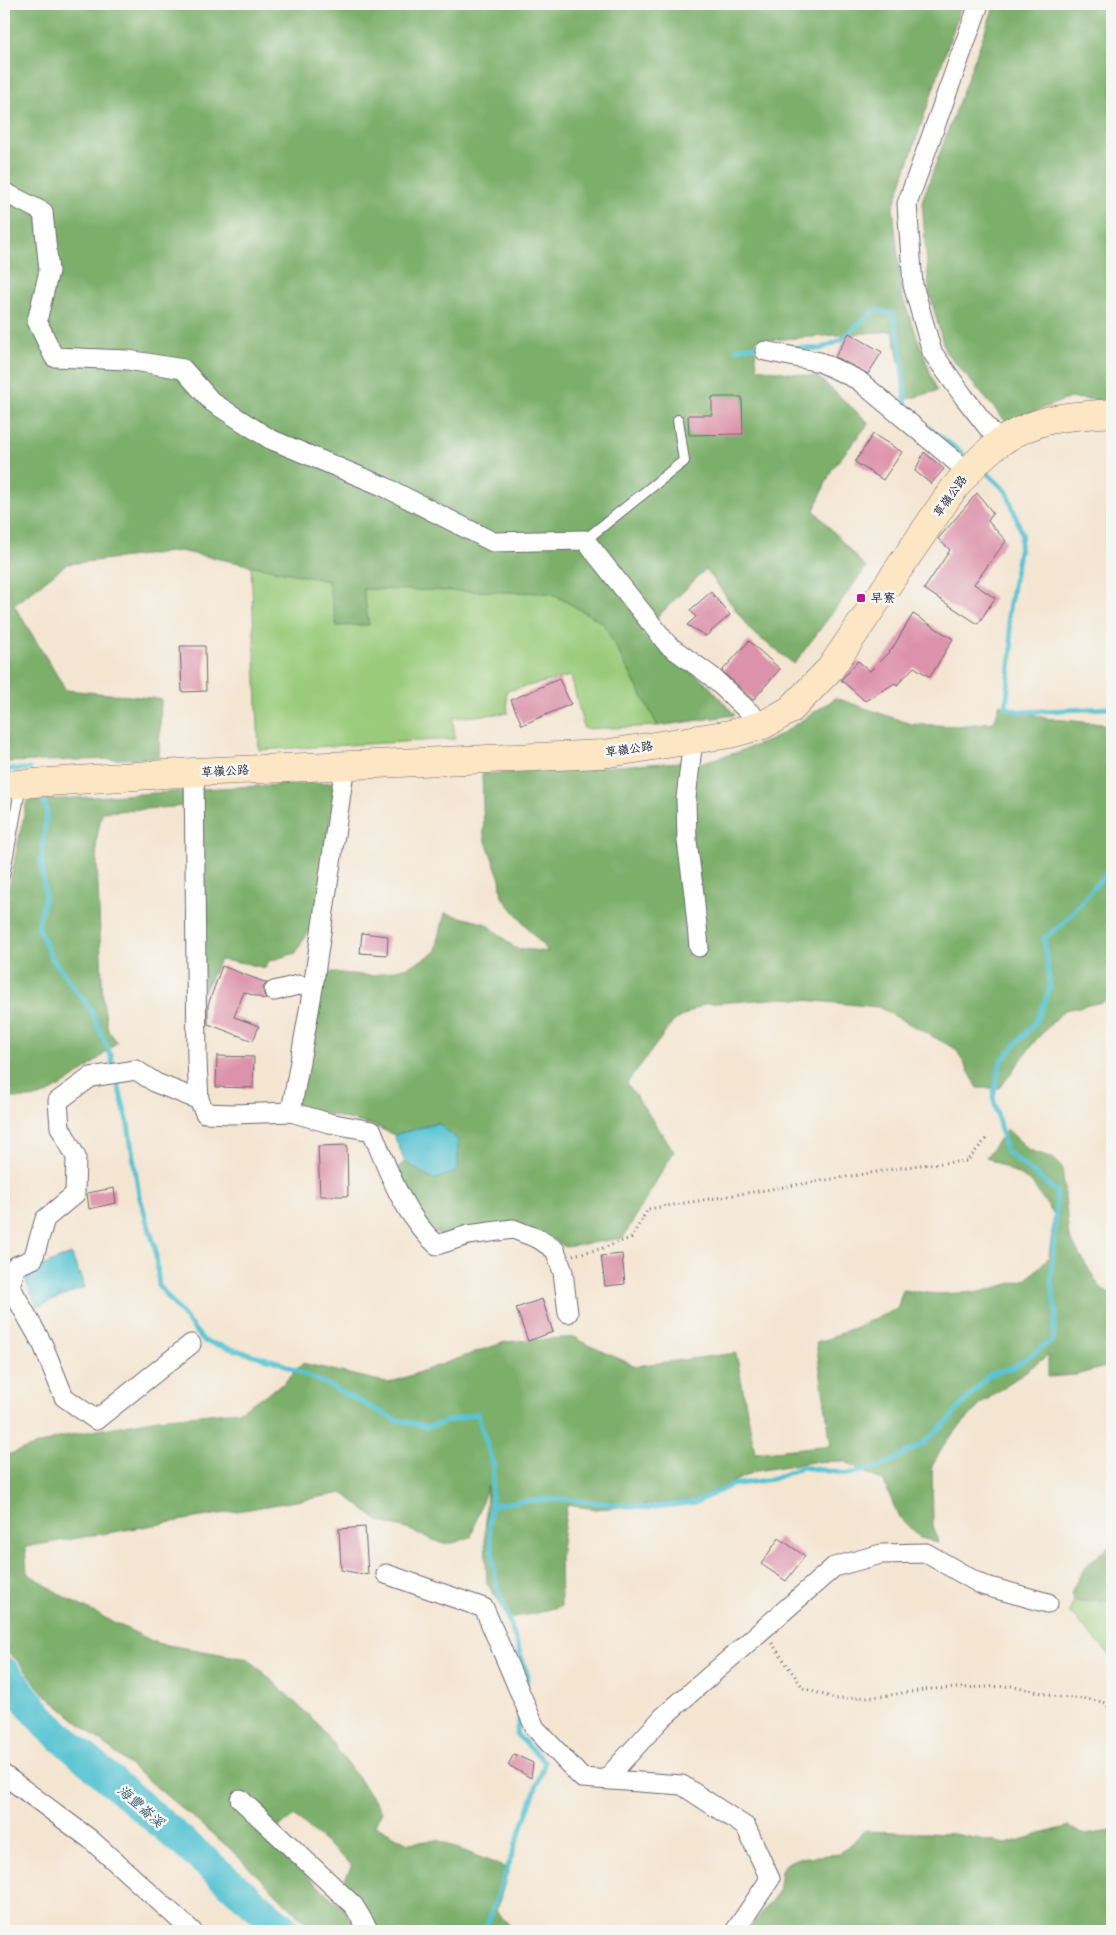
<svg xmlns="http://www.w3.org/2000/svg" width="1116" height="1935" font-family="'Playpen Sans','LXGW WenKai TC',sans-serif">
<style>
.green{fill:#9acb7a;stroke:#5e765a}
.forest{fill:#7baf6a;stroke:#4e6852}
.water{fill:#58c4d3;stroke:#3d7387}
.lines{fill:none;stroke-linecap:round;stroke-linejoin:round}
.stream{stroke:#58c4d3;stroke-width:5}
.river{stroke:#58c4d3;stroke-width:31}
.building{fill:#dd92ab}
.service-casing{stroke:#6c6670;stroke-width:12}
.minor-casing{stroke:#6c6670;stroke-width:21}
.secondary-casing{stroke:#6c6670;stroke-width:29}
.path{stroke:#6c6670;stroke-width:3;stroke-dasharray:1 4;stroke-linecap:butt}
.service{stroke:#fff;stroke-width:10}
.minor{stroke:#fff;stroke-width:19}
.secondary{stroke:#fce6c4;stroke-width:28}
.poi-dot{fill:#b5179e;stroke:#f6f6f2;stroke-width:2}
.labels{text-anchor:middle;stroke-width:5;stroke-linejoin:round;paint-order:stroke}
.street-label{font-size:12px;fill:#22223b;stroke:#f6f6f2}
.poi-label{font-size:12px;fill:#22223b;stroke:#f6f6f2;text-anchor:start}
.water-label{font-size:14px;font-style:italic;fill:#355b70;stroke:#f6f6f2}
</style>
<rect width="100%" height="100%" fill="#f6f6f2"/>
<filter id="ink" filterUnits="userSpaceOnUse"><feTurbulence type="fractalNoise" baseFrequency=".02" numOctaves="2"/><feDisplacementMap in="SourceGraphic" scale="10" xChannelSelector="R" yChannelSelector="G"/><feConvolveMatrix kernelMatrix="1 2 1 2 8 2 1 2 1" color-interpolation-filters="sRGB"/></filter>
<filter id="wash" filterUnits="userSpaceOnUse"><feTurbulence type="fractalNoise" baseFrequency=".0096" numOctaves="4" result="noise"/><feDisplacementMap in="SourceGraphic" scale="20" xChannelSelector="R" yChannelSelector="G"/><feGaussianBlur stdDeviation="1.12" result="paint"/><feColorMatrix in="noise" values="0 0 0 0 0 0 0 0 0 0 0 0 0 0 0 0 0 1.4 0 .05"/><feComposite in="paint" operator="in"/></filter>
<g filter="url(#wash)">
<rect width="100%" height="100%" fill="#f4e5d1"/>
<g class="green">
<path d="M251 565 329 581 337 625 363 588 551 593 603 622 658 726 584 729 571 676 506 691 508 713 453 718 455 739 259 750Z"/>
<path d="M1112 1600V1657L1069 1612 1074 1601Z"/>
</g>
<g class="forest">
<path d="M4 4H962L893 208 902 296 937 391 907 399 893 331 755 341 757 368 818 377 869 423 832 469 814 510 866 568 794 664 751 631 706 569 641 633 706 683 735 715 658 726 603 623 551 593 363 589 369 625 337 626 328 581 180 551 67 564 14 605 66 690 161 699 159 758 4 762Z"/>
<path d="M995 4H1112V401L1070 398 1006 422 945 351 929 291 922 201Z"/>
<path d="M836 698 911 724 957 726 994 722 1000 704 1045 718 1112 725V1000L1064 1010 1035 1041 1000 1088H978L956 1049 878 1007 784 998 704 1004 673 1022 627 1083 674 1151 623 1238 566 1247 545 1235 442 1237 424 1223 394 1170 405 1162 433 1180 438 1123 394 1135 375 1126 295 1106 310 987 332 972 371 976 408 967 435 953 445 913 487 924 515 948 548 952 502 897 500 879 484 836 482 774 682 762 692 813 696 764 735 753 773 739Z"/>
<path d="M335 782 317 915 296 953 269 961 265 968 244 963 220 960 204 991 201 789Z"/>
<path d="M187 791V806L102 812 96 842 103 1001 108 1030 117 1042C96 1062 70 1084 42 1096 35 1099 12 1098 4 1097V911L27 801Z"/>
<path d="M1007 1129 1029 1150 1053 1158 1062 1167 1069 1237 1099 1286 1112 1296V1365L1076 1375 1048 1377V1355L981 1404 948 1439 932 1465 933 1526 938 1542 920 1538 898 1516 884 1482 844 1461 813 1462 756 1471 695 1500 596 1509 567 1505 560 1557 561 1606 533 1614 507 1618 499 1601 487 1584 485 1538 487 1486 471 1537 453 1543H440L410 1530 378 1521 343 1493 25 1547 27 1573 69 1600 156 1643 249 1659 318 1724 382 1811 375 1825 408 1843 437 1840 509 1869 496 1911 515 1931H380L358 1897 342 1885 352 1865 294 1816 265 1838 346 1911 358 1931H314L227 1846 43 1693 16 1659 4 1651V1456L65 1436 158 1419 240 1411 284 1383 302 1363 389 1383 505 1342 575 1337 588 1345 636 1366 736 1353 755 1453 831 1445 816 1342 828 1339 897 1309 903 1290 936 1294 980 1292 1027 1279 1049 1257 1054 1215 1031 1182 986 1157Z"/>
<path d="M1112 1545V1600L1074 1601 1071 1594C1079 1571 1092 1558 1112 1545Z"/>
<path d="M1069 1826 1085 1835 1112 1831V1931H747L778 1892 781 1870 785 1864 798 1858 839 1854 865 1831 954 1834 1006 1844Z"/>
</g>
<g class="water">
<path d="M438 1123 458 1140V1171L433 1180 405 1162 394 1135Z"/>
<path d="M71 1254 85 1287 37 1307 23 1274Z"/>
</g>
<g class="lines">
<g class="stream">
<path d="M786 347 820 349 841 340 875 310 893 314 901 350 906 409 910 412"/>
<path d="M736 349 763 345"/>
<path d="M924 424 963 454"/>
<path d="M983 469 1007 492 1022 534 1008 615 1012 648 1006 707 1020 712 1112 708"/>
<path d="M4 769H30"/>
<path d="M42 798 47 811 41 859 45 895 38 927 51 957 91 1010 111 1056 128 1124 139 1195 155 1247 159 1286 204 1341 278 1362 326 1384 394 1419 428 1427 477 1413 494 1467 489 1526 496 1583 528 1676 525 1689"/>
<path d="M491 1505 522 1501 563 1499 648 1508 696 1502 732 1485 773 1479 802 1467 848 1474 883 1466 925 1442 947 1422 989 1375 1014 1367 1053 1340 1056 1313 1051 1283 1057 1192 1006 1151 993 1097 1001 1061 1036 1022 1050 988 1044 938 1064 923 1112 866"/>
<path d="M485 1931 545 1762 516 1734 521 1710"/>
</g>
<path class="river" d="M4 1672 47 1725 286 1931"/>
</g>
<g id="blocks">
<g class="building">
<path d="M849 333 882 352 868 374 835 357Z"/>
<path d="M712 397H742L743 434 689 435 688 415H712Z"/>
<path d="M873 434 902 452 883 480 855 462Z"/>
<path d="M924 452 944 469 931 484 915 471Z"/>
<path d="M977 493 993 513 988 521 1006 541 974 584 995 598 978 624 924 589 950 550 938 539Z"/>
<path d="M711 592 730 615 706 636 687 625 696 617 690 610Z"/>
<path d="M913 614 953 639 930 677 914 667 897 685 895 683 865 701 841 680 858 661 870 671 892 649Z"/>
<path d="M749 641 780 669 753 700 722 671Z"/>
<path d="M180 646H205L206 691 182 692Z"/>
<path d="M559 679 571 704 522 725 511 700Z"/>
<path d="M362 933 388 936 387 955 360 953Z"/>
<path d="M222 966 267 983 263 987V993L267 1000 244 992 234 1017 259 1026 253 1041 208 1024V1005Z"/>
<path d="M217 1056 254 1057 253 1088 216 1087Z"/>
<path d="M347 1145 348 1196H320L318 1146Z"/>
<path d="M114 1188 116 1203 89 1209 87 1193Z"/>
<path d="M622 1254 625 1284 605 1286 601 1256Z"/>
<path d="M542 1299 553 1332 528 1341 516 1308Z"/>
<path d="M365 1527 368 1575 341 1570 339 1529Z"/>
<path d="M779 1538 805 1556 786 1581 761 1564Z"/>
<path d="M514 1754 533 1763 531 1778 508 1765Z"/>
</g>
</g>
</g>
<g filter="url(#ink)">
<use href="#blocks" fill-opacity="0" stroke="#6c6670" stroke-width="1"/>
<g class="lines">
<g class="service-casing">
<g id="service">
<path d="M585 540 684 461 678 420"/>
<path d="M4 876 21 785"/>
</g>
</g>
<g class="minor-casing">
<g id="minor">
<path d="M979 4 907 204 913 285 932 352 964 397 1000 443"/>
<path d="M4 192 43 212 49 271 37 321 54 357 128 360 183 369 212 402 270 439 385 487 493 542 585 540 668 645 711 676 763 725"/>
<path d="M765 351 820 362 858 380 967 471"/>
<path d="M693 740 686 798 687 841 694 894 699 947"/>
<path d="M274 991 298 985 313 988"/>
<path d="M199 1100 205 1113 233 1114 291 1112 329 1123 372 1131C388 1171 404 1216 437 1245L468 1235 513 1229 539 1239 555 1250 563 1272 568 1313"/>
<path d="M291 1112 313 988 345 765"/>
<path d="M191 1344 96 1420 64 1397 43 1345 10 1286 16 1266 33 1259 45 1219 75 1194 76 1157 60 1127 58 1101 91 1077 136 1070 156 1083 199 1100 197 1061 194 772"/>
<path d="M386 1574 484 1608 535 1728 582 1778 682 1785 746 1827 770 1879 735 1931"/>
<path d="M4 1775 90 1839 192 1931"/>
<path d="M606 1779 663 1717 834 1567 881 1554 926 1553 982 1585 1048 1603"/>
<path d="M240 1799 354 1906 369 1931"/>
</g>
</g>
<g class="secondary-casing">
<path id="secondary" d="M4 785 194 772 603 754 730 734 763 725 790 710 830 669 947 498C976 459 1002 432 1050 420 1070 415 1092 415 1112 413"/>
</g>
<g class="path">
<path d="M573 1255 600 1249 631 1238 648 1209 919 1165 967 1161 987 1138"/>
<path d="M772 1643 803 1688 836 1699 883 1696 931 1689 1014 1686 1058 1697 1087 1699 1106 1703 1112 1713"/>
</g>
<use href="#service" class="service"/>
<use href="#minor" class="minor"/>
<use href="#secondary" class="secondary"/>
</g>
</g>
<rect class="poi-dot" x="856" y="593" width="10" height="10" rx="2.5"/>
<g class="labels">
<g class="street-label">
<text transform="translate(950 496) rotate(-54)" y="4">草嶺公路</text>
<text transform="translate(629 749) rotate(-8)" y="4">草嶺公路</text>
<text transform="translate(225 771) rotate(-3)" y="4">草嶺公路</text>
</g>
<g class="poi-label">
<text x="871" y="602">早寮</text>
</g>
<g class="water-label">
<text transform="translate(141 1806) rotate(41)" y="5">海豐崙溪</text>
</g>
</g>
<rect width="1116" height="1935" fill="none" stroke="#f6f6f2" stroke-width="20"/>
</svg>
